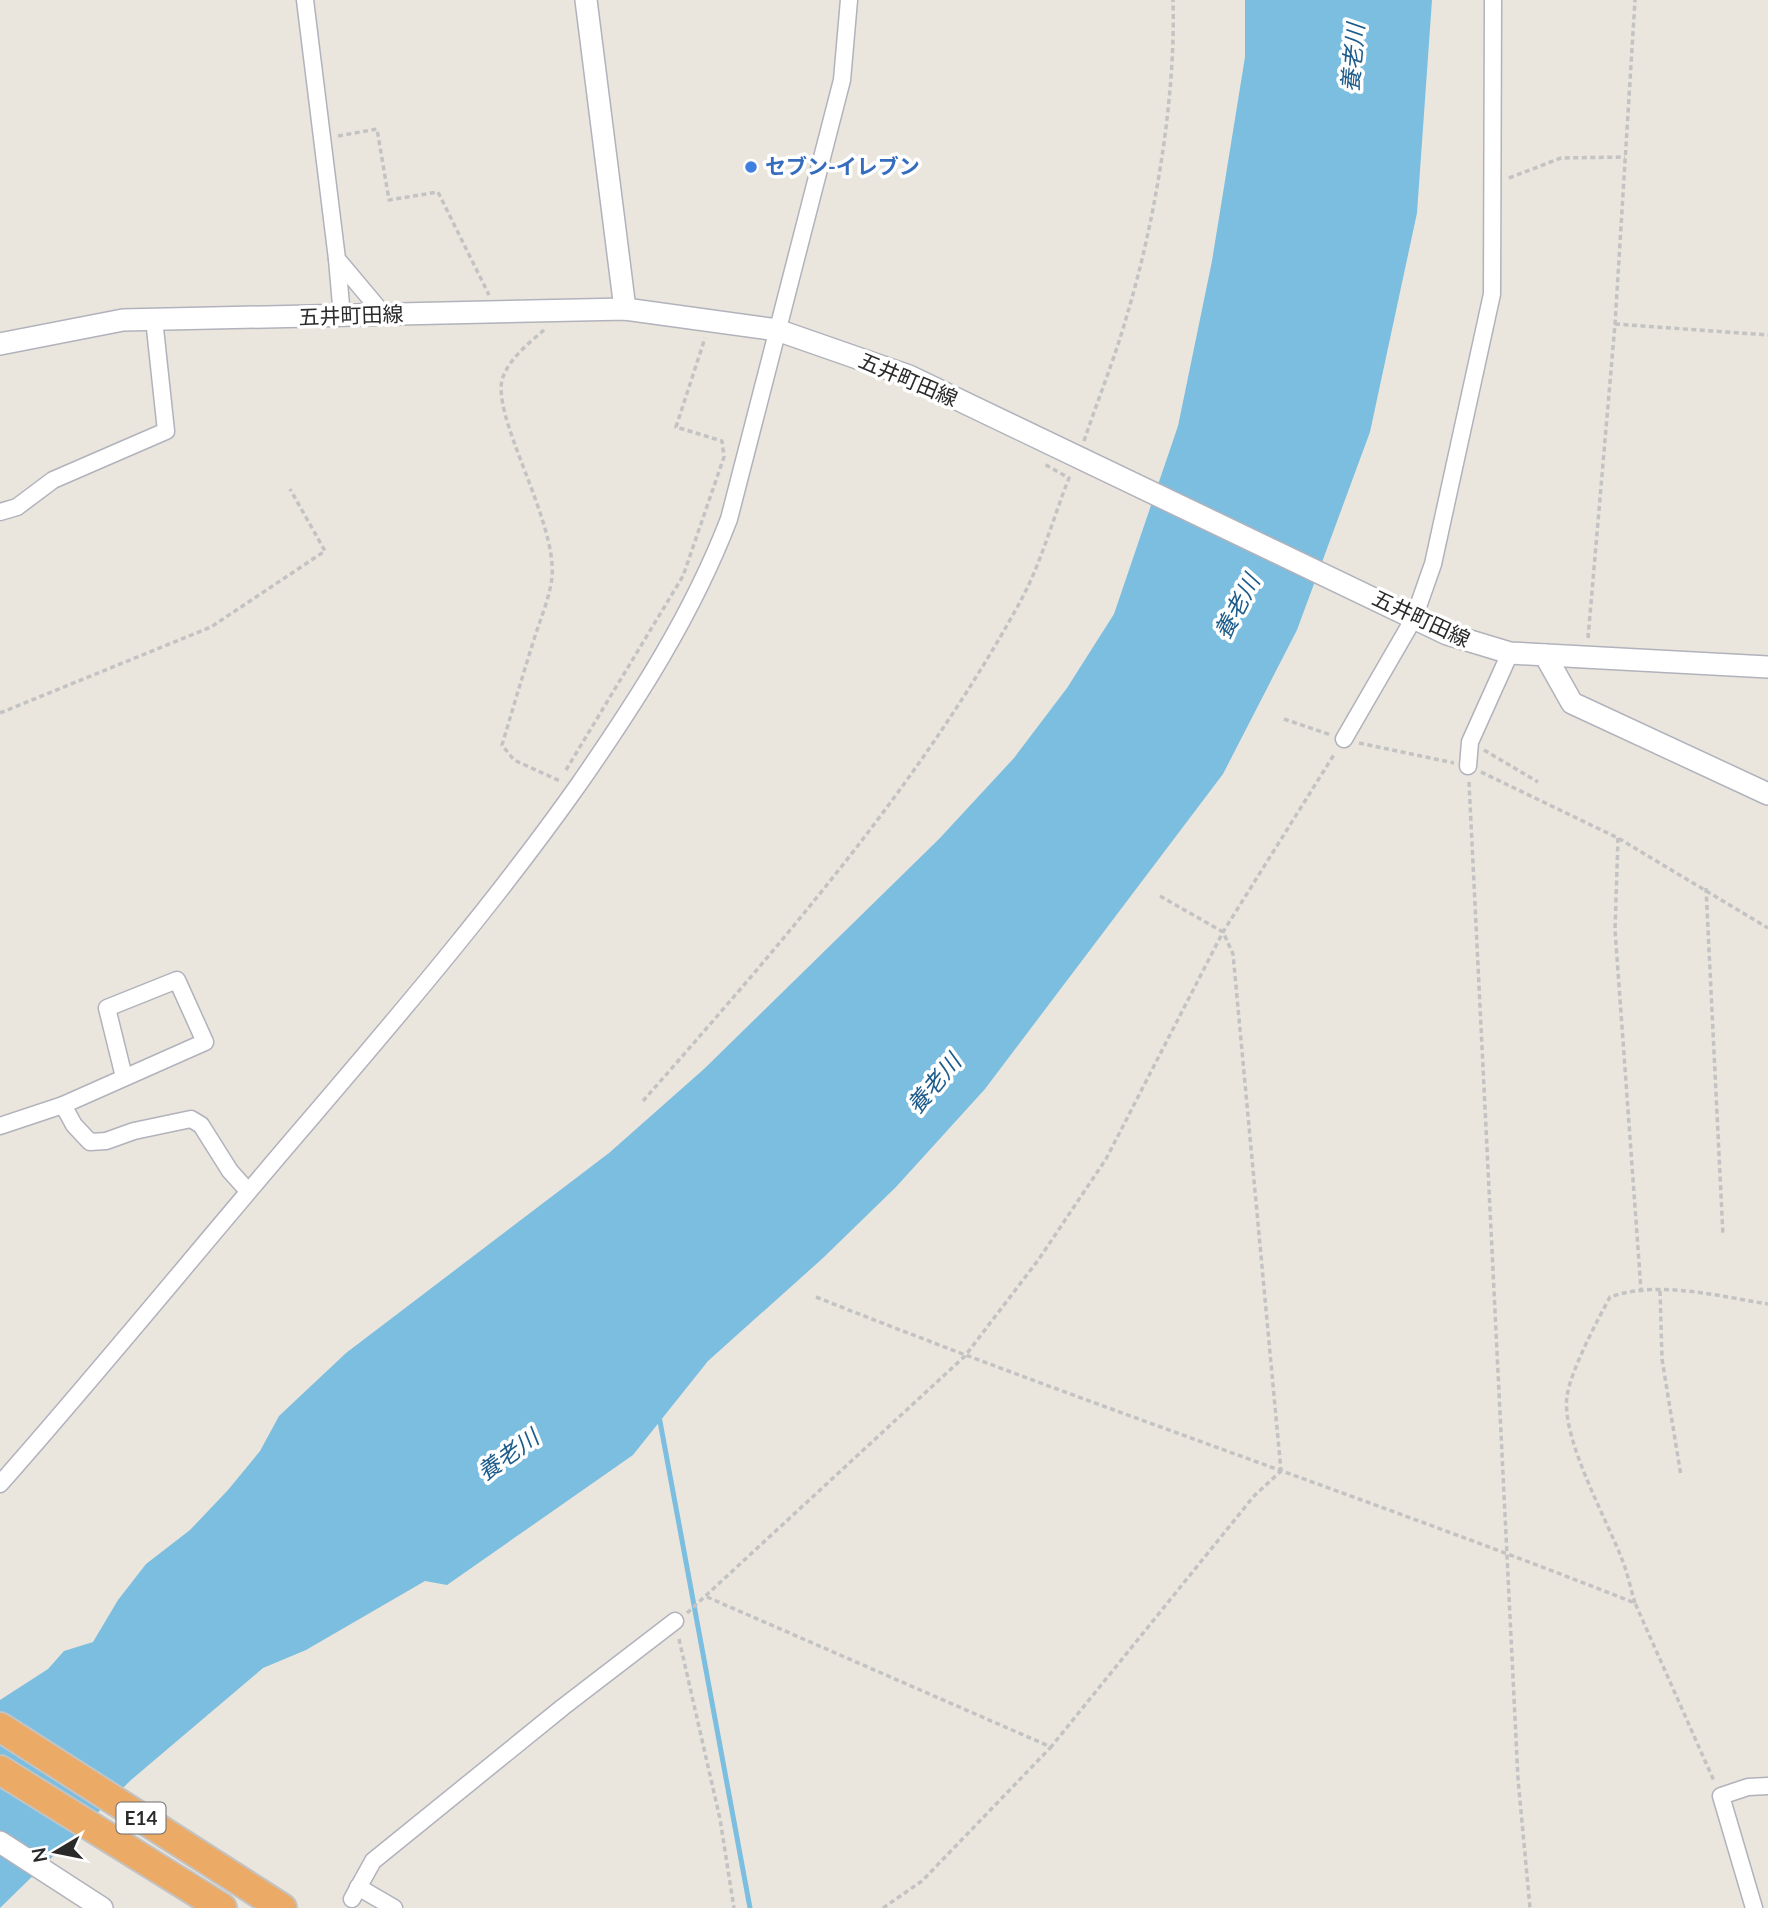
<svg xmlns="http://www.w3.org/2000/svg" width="1768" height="1908" font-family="Lato,'Noto Sans JP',sans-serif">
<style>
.water{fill:#7cbee0}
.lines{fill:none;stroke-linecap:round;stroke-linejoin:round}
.stream{stroke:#7cbee0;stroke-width:5}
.street-casing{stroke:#b1b2bc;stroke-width:19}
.secondary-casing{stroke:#b1b2bc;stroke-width:24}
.highway-casing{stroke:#c3c3c3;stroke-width:32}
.path{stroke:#c3c3c3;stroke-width:3.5;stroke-dasharray:5 3.5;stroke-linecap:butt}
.street{stroke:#fff;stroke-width:16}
.secondary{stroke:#fff;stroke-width:21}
.highway{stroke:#ebab67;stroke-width:28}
.shop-dot{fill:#3f7fe0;stroke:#fff;stroke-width:2.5}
.labels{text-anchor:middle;stroke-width:7;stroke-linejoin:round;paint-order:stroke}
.shield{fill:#fff;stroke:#6a6a6a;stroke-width:2}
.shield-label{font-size:19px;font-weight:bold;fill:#2a2a2a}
.shop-label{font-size:21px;font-weight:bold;fill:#366cbe;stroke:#fff;text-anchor:start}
.street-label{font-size:21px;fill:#2a2a2a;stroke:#fff}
.water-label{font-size:23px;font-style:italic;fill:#1d5c8b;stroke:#fff}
</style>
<rect width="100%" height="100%" fill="#eae6dd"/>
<path class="water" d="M1245 0H1432L1417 213 1370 432 1297 630 1223 774 985 1089 896 1187 823 1258 708 1361 633 1455 447 1585 425 1581 306 1650 263 1668 131 1780 0 1908V1700L48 1669 64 1651 93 1642 118 1600 146 1564 190 1530 228 1490 260 1451 279 1416 346 1353 609 1153 704 1069 939 839 1014 758 1067 688 1114 614 1178 426 1212 261 1245 57Z"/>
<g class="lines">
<path class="stream" d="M659 1416 750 1908"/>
<g class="street-casing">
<g id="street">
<path d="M305 0 337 259 384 315"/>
<path d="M337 259 342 317"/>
<path d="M0 512 17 507 53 480 166 431 154 319"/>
<path d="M1344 739 1414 618 1433 564 1492 294 1493 0"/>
<path d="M1468 766 1470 742 1510 653"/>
<path d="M63 1105 74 1125 90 1142 106 1141 134 1131 191 1119 201 1125 230 1171 248 1191"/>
<path d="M0 1126 63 1105 205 1042 177 980 107 1008 124 1077"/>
<path d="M0 1484C106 1364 207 1239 312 1117 405 1008 497 900 579 784 638 699 692 615 729 519L842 80 849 0"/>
<path d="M358 1887 394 1908"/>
<path d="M352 1899 373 1861 563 1707 675 1621"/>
<path d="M1754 1908 1721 1796 1748 1787 1768 1786"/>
</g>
</g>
<g class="secondary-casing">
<g id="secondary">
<path d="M586 0 625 309"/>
<path d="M0 344 123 320 625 309 777 330 909 376 1447 634 1510 653 1768 667"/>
<path d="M1545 655 1572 703 1768 794"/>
<path d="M0 1842 102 1908"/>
</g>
</g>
<g class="highway-casing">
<g id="highway">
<path d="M0 1727 282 1908"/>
<path d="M0 1770 222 1908"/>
</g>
</g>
<g class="path">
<path d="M338 136 377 129 389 200 438 192 489 295"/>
<path d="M1509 178 1561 158 1625 157"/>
<path d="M1615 324 1768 335"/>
<path d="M544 330C529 343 510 358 503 377 489 413 557 520 552 577 550 596 542 615 536 633 524 671 513 708 502 745L514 760 560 781"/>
<path d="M1084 441C1098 399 1115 358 1127 315 1155 222 1176 97 1173 0"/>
<path d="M1588 638 1615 324 1635 0"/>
<path d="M0 713 211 627 325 551 290 489"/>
<path d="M1284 719 1331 735"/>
<path d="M1359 743 1454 763"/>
<path d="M1484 750 1538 782"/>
<path d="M566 770 683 576 724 457 722 441 676 427 705 338"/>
<path d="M1481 772 1618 838 1768 928"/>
<path d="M1469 782 1518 1779 1530 1908"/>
<path d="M1618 838 1615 930 1641 1290"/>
<path d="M1706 888 1723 1236"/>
<path d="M1160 896 1223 932 1233 954 1281 1471"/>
<path d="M643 1101C780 945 920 785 1020 602 1041 564 1053 518 1069 478L1044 464"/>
<path d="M1660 1291 1662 1359 1681 1476"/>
<path d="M816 1297C1087 1405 1363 1496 1635 1603L1714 1781"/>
<path d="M707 1597 1051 1747 1254 1496 1281 1471"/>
<path d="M1635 1603C1631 1590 1628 1575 1623 1562 1607 1519 1561 1439 1567 1396 1571 1370 1597 1321 1610 1297 1659 1280 1717 1296 1768 1304"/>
<path d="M687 1613 965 1356 1039 1259 1106 1159 1223 932 1335 753"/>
<path d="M679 1639 720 1819 734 1908"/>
<path d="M883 1908 922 1881 1051 1747"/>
</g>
<use href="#street" class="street"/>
<use href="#secondary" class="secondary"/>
<use href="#highway" class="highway"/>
</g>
<circle class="shop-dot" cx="751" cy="167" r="7"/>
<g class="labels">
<rect class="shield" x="116.5" y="1802.5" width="49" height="31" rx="5"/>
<g class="shield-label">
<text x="141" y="1825">E14</text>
</g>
<g class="shop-label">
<text x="765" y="174">セブン-イレブン</text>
</g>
<g class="street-label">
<text transform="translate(351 316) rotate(-2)" y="7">五井町田線</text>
<text transform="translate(908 380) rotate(23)" y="7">五井町田線</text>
<text transform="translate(1421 619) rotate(25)" y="7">五井町田線</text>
</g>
<g class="water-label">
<text transform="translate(1353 58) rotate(-85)" y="8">養老川</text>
<text transform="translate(1237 607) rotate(-62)" y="8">養老川</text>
<text transform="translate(934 1084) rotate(-50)" y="8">養老川</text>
<text transform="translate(508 1455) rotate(-36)" y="8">養老川</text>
</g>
</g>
<g transform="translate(56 1852) rotate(260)" stroke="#ffffff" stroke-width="5" paint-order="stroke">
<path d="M0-5L12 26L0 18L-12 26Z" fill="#2a2a2a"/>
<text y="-10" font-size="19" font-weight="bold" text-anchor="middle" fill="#2a2a2a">N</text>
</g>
</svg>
